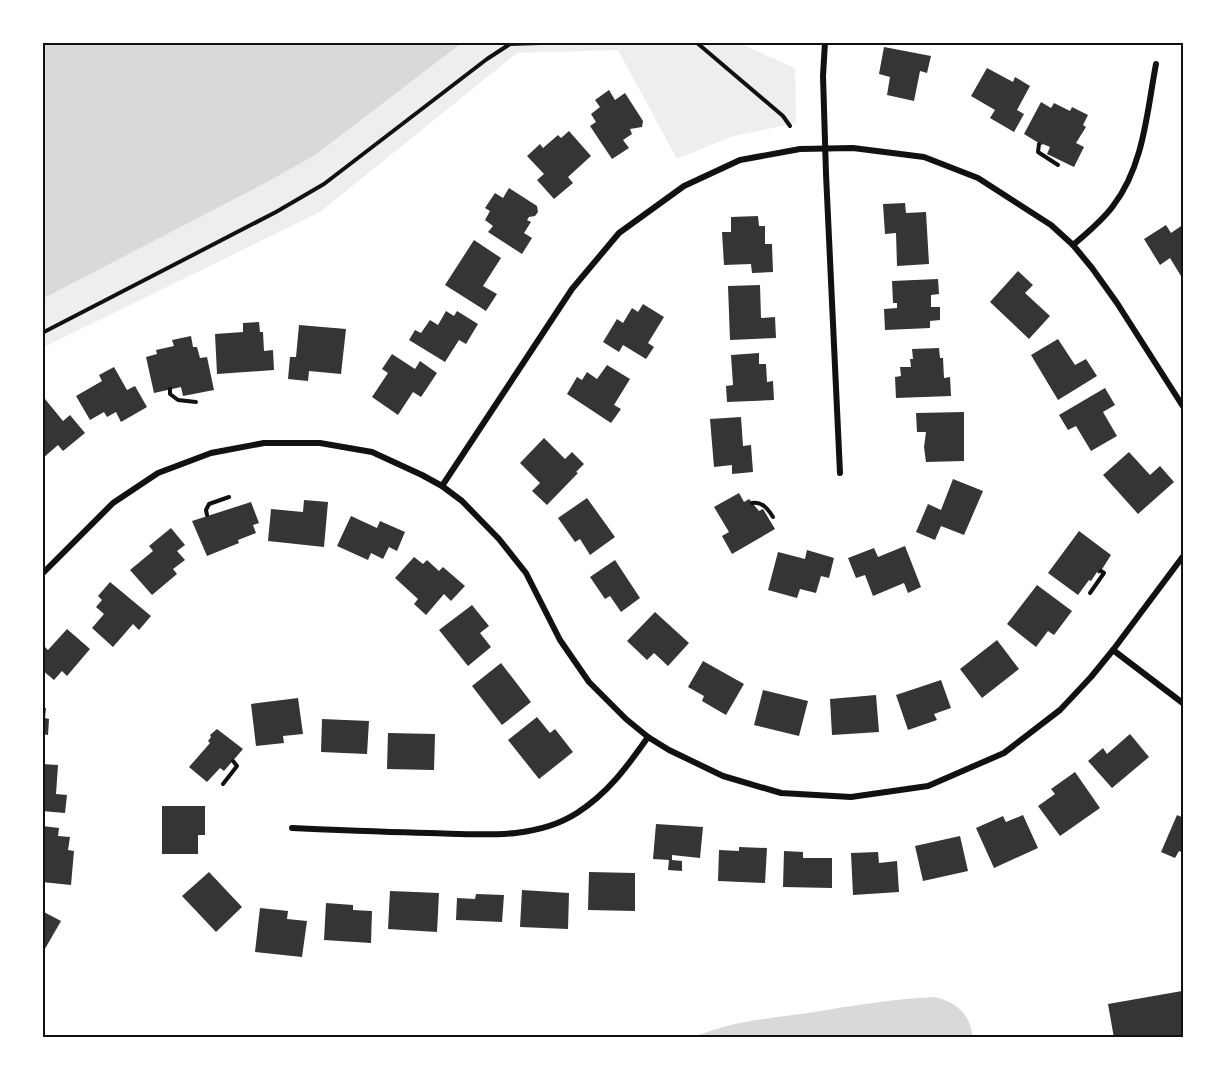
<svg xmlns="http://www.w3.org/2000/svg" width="1226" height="1080" font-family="'Asap Condensed',sans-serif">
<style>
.green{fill:#eee}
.water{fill:#d9d9d9}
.building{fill:#353535}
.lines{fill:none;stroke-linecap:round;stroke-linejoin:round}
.path{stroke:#111;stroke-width:4}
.minor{stroke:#111;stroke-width:6}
.neatline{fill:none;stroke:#111;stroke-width:2}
</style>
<rect width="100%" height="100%" fill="#fff"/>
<path class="green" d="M42 42H736L795 68 796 123 730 137 677 159 618 50 517 53 320 212 42 348Z"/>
<g class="water">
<path d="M42 42H463L315 155 267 182 42 299Z"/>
<path d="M935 997C958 1003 970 1014 973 1038H692C728 1022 769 1018 808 1013 850 1006 892 999 935 997Z"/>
</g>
<g class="building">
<path d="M884 47 931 56 927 73 920 71 914 101 887 95 890 77 879 74Z"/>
<path d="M987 68 1013 82 1015 77 1030 86 1017 110 1024 114 1014 132 990 118 995 110 971 96Z"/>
<path d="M609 90 615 100 625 93 643 121 642 127 630 129 632 134 623 140 629 148 612 159 590 126 596 122 591 114 600 107 595 100Z"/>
<path d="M1041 102 1051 108 1054 103 1070 111 1072 107 1088 115 1083 125 1086 127 1076 143 1084 147 1074 167 1047 154 1050 147 1043 144 1042 145 1024 134Z"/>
<path d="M569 131 591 156 568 177 573 183 554 199 537 180 544 174 527 156 540 144 543 148 558 135 561 138Z"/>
<path d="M509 188 537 206 538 212 535 216 529 217 527 220 531 222 524 233 532 238 522 254 488 232 493 226 485 220 490 211 485 208 495 193 503 198Z"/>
<path d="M905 203 906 213 926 212 929 264 897 266 896 233 885 234 883 204Z"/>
<path d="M758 216 759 226H765V244H772L773 272 752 273 751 264 724 265 722 232H731V217Z"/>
<path d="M1184 224V281L1170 258 1160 265 1144 239 1166 225 1171 233Z"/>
<path d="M474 240 501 258 483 286 497 294 486 311 445 285Z"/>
<path d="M1018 271 1033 285 1025 293 1050 316 1029 339 990 302Z"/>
<path d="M938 279 939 294 931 295V307H940V320L930 321V328L885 330 884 309 897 308V303H893L892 281Z"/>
<path d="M760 285 761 318 775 317 776 338 730 340 728 286Z"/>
<path d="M643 304 664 317 648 343 654 347 646 359 623 345 619 352 603 342 617 319 623 323 632 308 638 312Z"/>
<path d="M446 311 454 316 457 311 478 324 466 344 459 340 445 362 409 340 415 330 421 333 430 320 438 325Z"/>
<path d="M259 322 260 332H263L264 351 273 350 274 370 217 374 215 334 243 332V323Z"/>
<path d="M299 325 346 329 341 374 309 371 308 381 288 379 290 357H296Z"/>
<path d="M191 336 193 347H197L200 358 207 357 214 390 183 396 181 387 154 393 146 357 157 354 156 350 174 346 172 340Z"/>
<path d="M1058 339 1075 365 1086 359 1097 376 1058 400 1031 355Z"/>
<path d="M939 348 940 358H943L944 378 950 377 951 396 896 398 895 377 901 376 900 367H911L910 359H913L912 349Z"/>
<path d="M759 353V364H766L767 382 773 381 774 400 727 402 726 386 733 385 731 355Z"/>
<path d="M392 354 415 369 420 361 437 373 421 397 413 392 398 415 372 397 388 373 382 369Z"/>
<path d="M607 365 630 379 614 405 621 409 611 423 567 394 577 377 582 380 587 372 597 379Z"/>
<path d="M114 367 127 390 135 386 147 407 121 422 116 412 107 417 104 412 90 420 76 396 102 381 99 375Z"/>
<path d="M1105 388 1115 405 1103 412 1117 436 1091 451 1076 426 1068 430 1059 415Z"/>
<path d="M45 399 63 421 70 415 85 433 63 451 58 445 42 459V402Z"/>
<path d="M964 412V461L926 462 924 447 926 432H917L916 413Z"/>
<path d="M741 417 743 446 751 445 753 472 732 474V465L714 467 710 419Z"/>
<path d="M544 438 565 459 572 452 584 464 576 472 578 473 547 505 532 491 540 483 520 463Z"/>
<path d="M1129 452 1150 475 1160 466 1174 482 1138 514 1103 475Z"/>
<path d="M953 479 983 491 964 535 941 526 935 540 916 532 928 504 941 510Z"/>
<path d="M739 493 744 502 749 499 759 511 763 509 775 529 732 554 722 536 729 532 714 507Z"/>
<path d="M587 498 615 537 590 555 580 539 575 542 558 518Z"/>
<path d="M304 500 328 502 324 547 268 541 271 509 303 512Z"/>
<path d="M251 502 259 523 253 525 256 533 238 540 239 543 207 556 192 521Z"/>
<path d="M351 516 377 528 380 521 405 532 397 551 389 547 383 559 371 553 368 560 337 546Z"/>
<path d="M171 528 185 545 177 551 185 560 173 569 177 574 152 595 130 570 153 551 149 546Z"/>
<path d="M1079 531 1111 555 1099 574 1097 572 1091 581 1089 580 1078 595 1048 573Z"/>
<path d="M905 546 921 587 908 593 904 583 873 596 865 575 856 578 848 558 874 548 878 557Z"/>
<path d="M807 550 834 558 829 578 821 576 816 593 800 589 797 598 768 590 778 552 805 559Z"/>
<path d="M414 557 423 564 427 560 439 571 443 567 465 586 451 601 444 594 426 615 414 604 418 599 395 578Z"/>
<path d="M615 560 640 598 621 612 610 596 605 599 590 577Z"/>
<path d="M110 582 151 616 139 630 133 624 113 647 92 628 104 614 96 607 102 600 98 596Z"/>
<path d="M1037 585 1072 611 1054 635 1048 631 1036 647 1007 624Z"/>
<path d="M472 605 489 626 480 633 491 647 468 666 439 630Z"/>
<path d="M655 612 689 643 668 666 654 653 647 660 627 641Z"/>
<path d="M67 629 90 649 67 676 62 671 54 680 42 670V644L48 650Z"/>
<path d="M997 640 1019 669 982 698 960 669Z"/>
<path d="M703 661 744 684 726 715 702 701 704 696 688 687Z"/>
<path d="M501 663 531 702 502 725 472 686Z"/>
<path d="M941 680 951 708 934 714 937 720 908 730 896 695Z"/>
<path d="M763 690 808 701 799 736 754 725Z"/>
<path d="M876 695 879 732 832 735 830 699Z"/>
<path d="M298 698 303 734 283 736 284 743 256 746 251 704Z"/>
<path d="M42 708H46L45 718 49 719 48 735 42 734Z"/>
<path d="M537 717 550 733 555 729 573 752 539 779 508 740Z"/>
<path d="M322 719 369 721 367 754 321 752Z"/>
<path d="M217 729 243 749 224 771 220 768 207 782 189 767 210 743 208 741 211 737 210 735Z"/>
<path d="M388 733 435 734 434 770 387 769Z"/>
<path d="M1130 734 1149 757 1112 788 1088 761 1103 748 1107 754Z"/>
<path d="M42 764 58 765 56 794 67 795 65 813 42 811Z"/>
<path d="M1075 772 1100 808 1060 836 1038 806 1055 794 1051 789Z"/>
<path d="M162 806H205V835H198V854H162Z"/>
<path d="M1023 815 1038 848 994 868 976 828 1003 816 1006 822Z"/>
<path d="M1177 815 1184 818V853L1179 851 1175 858 1161 852Z"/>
<path d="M656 824 703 827 700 858 672 855V860L682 861V871L668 870 669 860 653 859Z"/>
<path d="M42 826 59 828 58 836 70 837 68 850 74 851 71 885 42 882Z"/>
<path d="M960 836 968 871 923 881 915 846Z"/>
<path d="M739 847 767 848 765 883 718 881 719 850 739 851Z"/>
<path d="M784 851 803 852V858H832V888L783 887Z"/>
<path d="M878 852 879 863 897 861 899 892 853 895 851 853Z"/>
<path d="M209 872 242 907 216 932 182 896Z"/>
<path d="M589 872 635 873V911L588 910Z"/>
<path d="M522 890 569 893 568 929 520 927Z"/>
<path d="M390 891 439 893 437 932 388 929Z"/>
<path d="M476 894 504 895 502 922 456 920 457 898 475 899Z"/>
<path d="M326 903 353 905V910L372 911 371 943 324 940Z"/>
<path d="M260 908 288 911 287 919 307 921 302 957 255 952Z"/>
<path d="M42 911 61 921 42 954Z"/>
<path d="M1182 991 1184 1005V1038H1156V1036L1147 1038H1114L1108 1004Z"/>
</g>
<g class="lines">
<g class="path">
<path d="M696 42 783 116 790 126"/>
<path d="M1039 144 1038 152 1058 165"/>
<path d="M42 333 276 212 324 184 487 59 510 44 570 42"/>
<path d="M170 389V394L178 400 196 402"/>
<path d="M752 503C762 501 768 509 773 517"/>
<path d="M207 515 206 510 209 504 229 497"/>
<path d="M1090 593 1104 573 1101 571"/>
<path d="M223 784 237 766 233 761"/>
</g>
<g class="minor">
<path d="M825 42 823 76 826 174 840 473"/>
<path d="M1073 245C1087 233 1102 221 1113 206 1144 166 1147 111 1156 64"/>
<path d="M442 486 572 289 619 233 684 186 740 160 800 149 853 148 924 157 978 178 1051 225 1073 245 1092 268 1117 303 1184 408"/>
<path d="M42 574 113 503 158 473 211 453 264 443H320L372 452 422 475 442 486 462 501 499 539 526 573 560 640 589 682 626 719 648 737 669 750 723 776 781 793 851 797 928 786 1004 753 1060 710 1091 677 1113 650 1184 555"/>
<path d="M1113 650 1184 704"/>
<path d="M292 828C338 830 383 832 429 833 478 834 533 841 577 813 608 793 627 767 648 737"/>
</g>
</g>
<rect width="1226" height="1080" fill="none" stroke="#ffffff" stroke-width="87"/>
<rect x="44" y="44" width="1138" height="992" class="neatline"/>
</svg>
